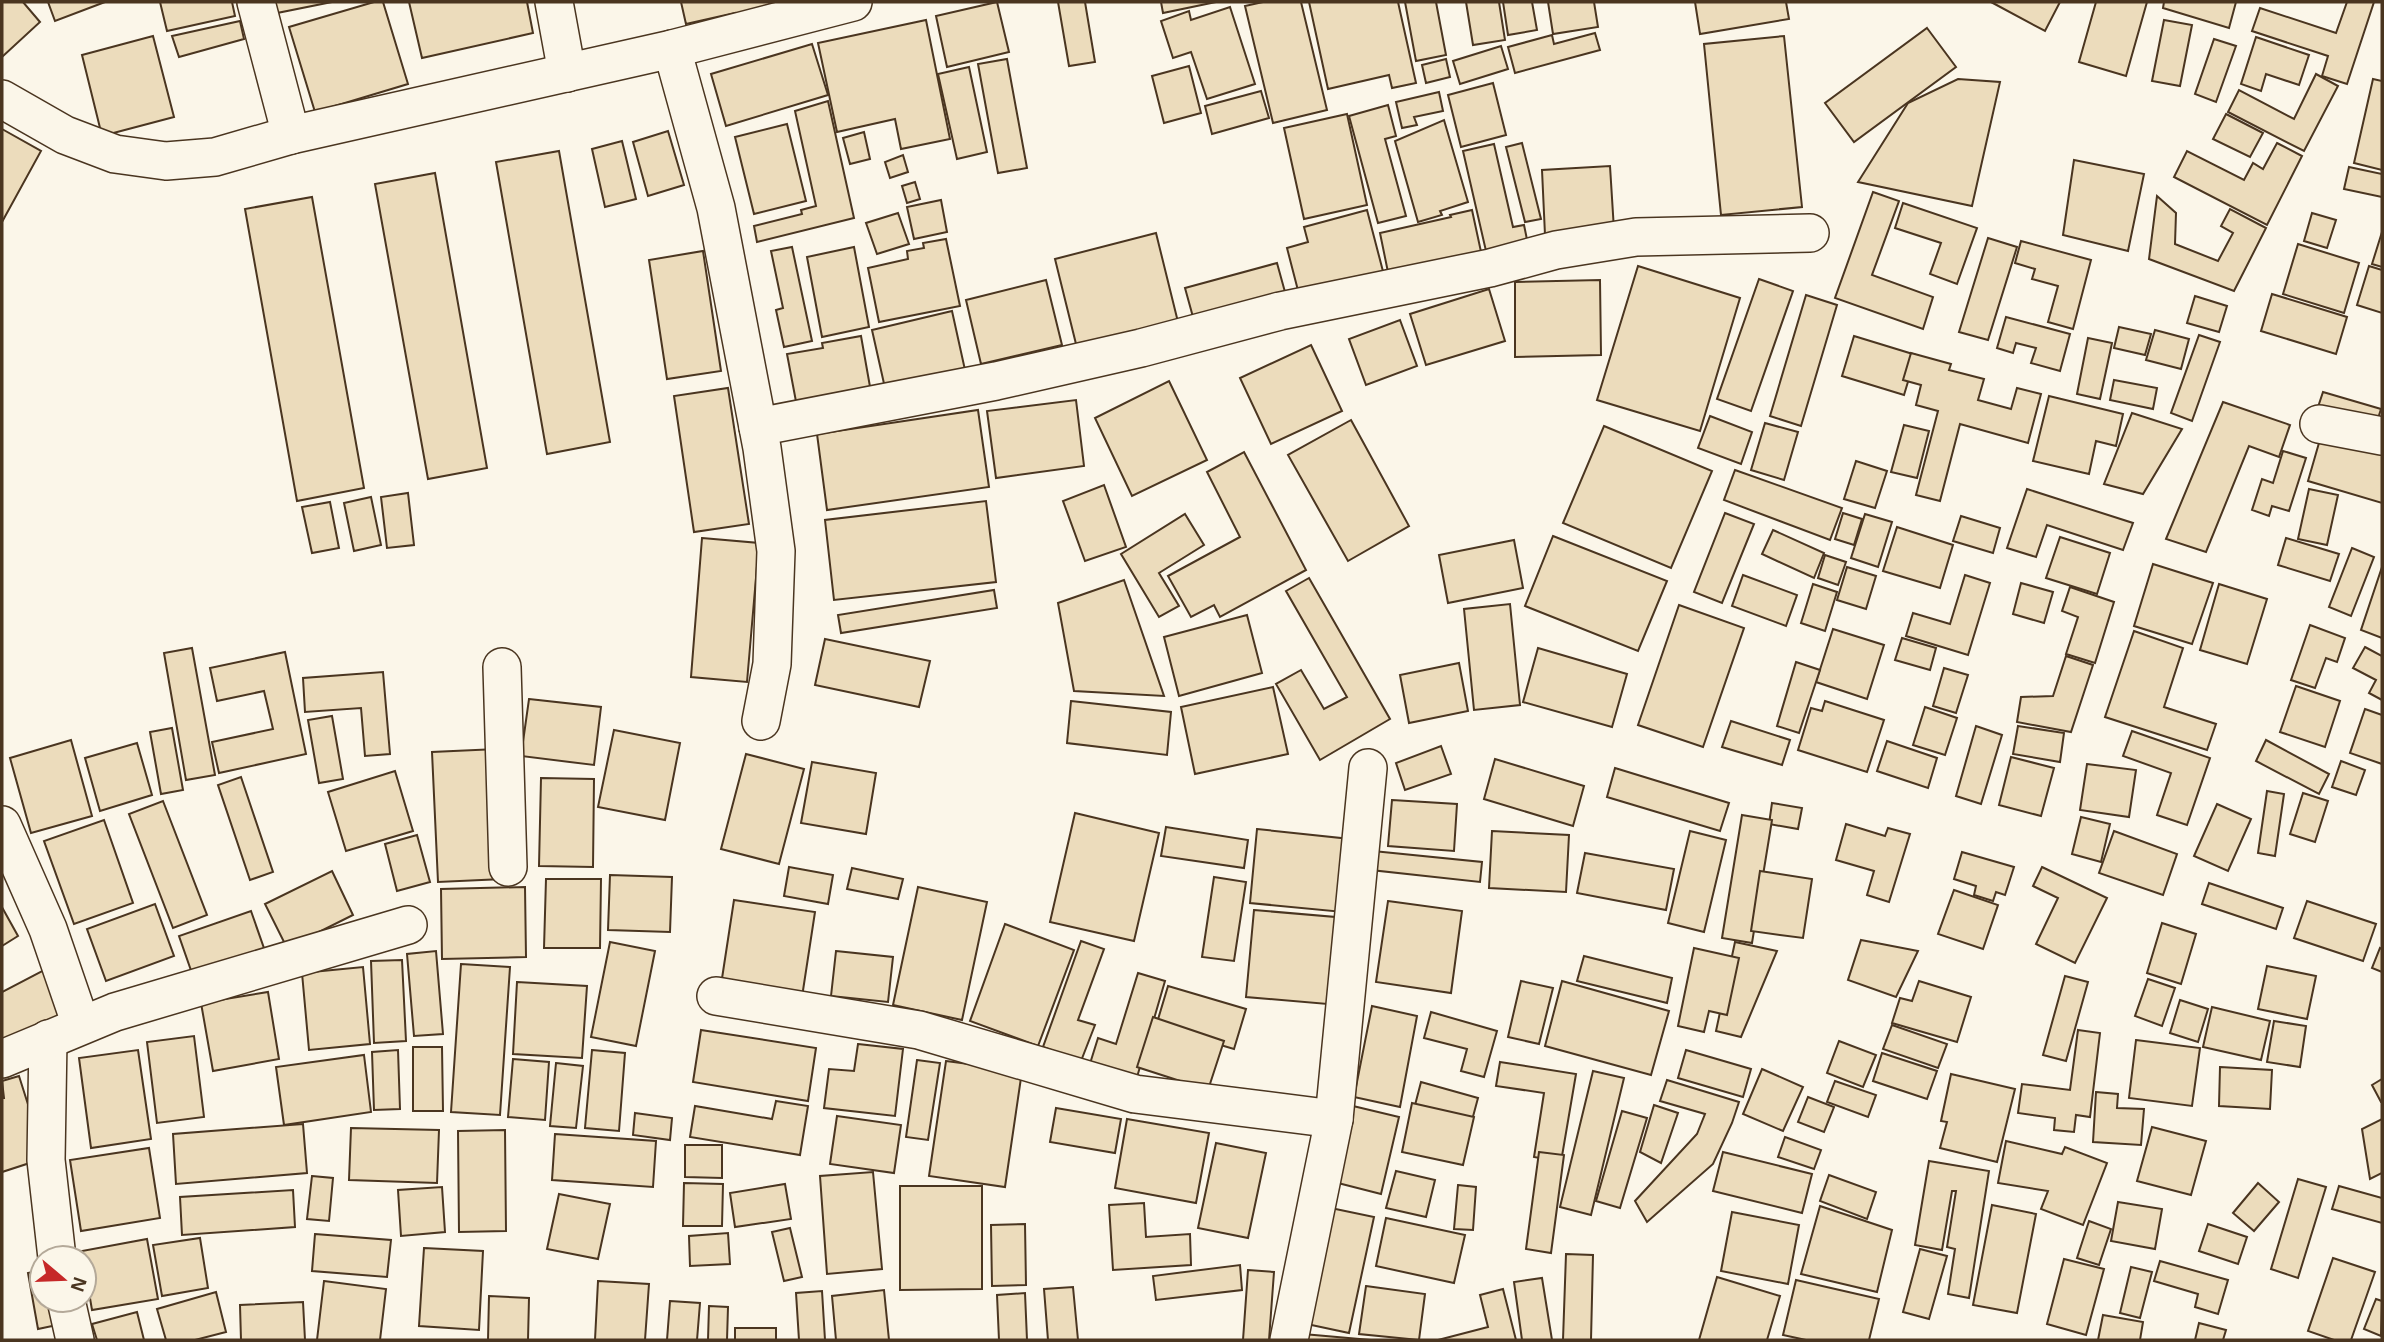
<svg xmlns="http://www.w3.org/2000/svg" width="2384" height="1342" font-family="Helvetica,sans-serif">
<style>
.building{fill:#ecdcbc;stroke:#4a3520;stroke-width:2}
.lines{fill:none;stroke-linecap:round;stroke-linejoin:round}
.minor-casing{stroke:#4a3520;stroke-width:40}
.minor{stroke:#fbf6e9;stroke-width:37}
</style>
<rect width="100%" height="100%" fill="#fbf6e9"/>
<g class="building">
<path d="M2 2H23L40 22 2 57Z"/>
<path d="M48 2H105L55 21Z"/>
<path d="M160 2H232L235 16 167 31Z"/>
<path d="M275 2H332L277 13Z"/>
<path d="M374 2H383L408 84 315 112 289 27Z"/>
<path d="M409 2H527L533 33 422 58Z"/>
<path d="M681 2H769L772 13 737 21 735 13 686 24Z"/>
<path d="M997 2 1009 52 947 67 936 16Z"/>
<path d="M1058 2H1085L1095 62 1069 66Z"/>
<path d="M1161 2H1216L1163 13Z"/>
<path d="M1263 2H1301L1327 110 1273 123 1245 6Z"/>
<path d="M1309 2H1398L1416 83 1392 88 1389 75 1328 89Z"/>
<path d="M1405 2H1436L1446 55 1416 61Z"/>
<path d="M1466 2H1499L1505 40 1473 45Z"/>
<path d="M1503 2H1532L1537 30 1508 35Z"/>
<path d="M1548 2H1594L1598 27 1553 34Z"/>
<path d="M1695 2H1786L1789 19 1700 34Z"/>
<path d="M1991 2H2060L2045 31Z"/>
<path d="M2096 2H2147L2126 76 2079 62Z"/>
<path d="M2164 2H2236L2229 28 2163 8Z"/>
<path d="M2347 2H2374L2347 84 2322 76 2328 56 2252 31 2260 8 2336 33Z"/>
<path d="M1230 7 1255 84 1207 99 1191 52 1173 58 1161 21 1189 11 1191 20Z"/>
<path d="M926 20 950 139 901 149 895 119 837 132 818 43Z"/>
<path d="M2164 20 2192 25 2180 86 2152 81Z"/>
<path d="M240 21 244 39 179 57 172 36Z"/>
<path d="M1927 28 1956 67 1854 142 1825 103Z"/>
<path d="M1595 33 1600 50 1515 73 1508 47 1552 35 1554 44Z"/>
<path d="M153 36 174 117 102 136 82 55Z"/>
<path d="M1784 36 1802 207 1721 215 1704 44Z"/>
<path d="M2256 37 2309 55 2299 85 2266 74 2261 91 2241 84Z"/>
<path d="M2214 39 2236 46 2216 102 2195 94Z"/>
<path d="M812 44 828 95 726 126 711 74Z"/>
<path d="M1501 46 1508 69 1460 84 1453 61Z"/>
<path d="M1007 59 1027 168 998 173 978 64Z"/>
<path d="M1446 59 1450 77 1426 83 1422 65Z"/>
<path d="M1189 66 1201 113 1164 123 1152 76Z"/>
<path d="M969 67 987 152 957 159 938 74Z"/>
<path d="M2316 74 2338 86 2304 151 2228 112 2239 90 2294 119Z"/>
<path d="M1958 79 2000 82 1972 206 1858 182 1908 103Z"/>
<path d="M2373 79 2382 81V170L2354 163Z"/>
<path d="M1493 83 1506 135 1461 147 1448 95Z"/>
<path d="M1261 91 1269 118 1212 134 1205 106Z"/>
<path d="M1439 92 1443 111 1414 117 1417 125 1402 128 1396 102Z"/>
<path d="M828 101 854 218 757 242 754 226 802 214 801 210 816 206 795 111Z"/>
<path d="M1388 105 1396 136 1385 139 1406 216 1378 223 1349 116Z"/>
<path d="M1347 114 1367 205 1304 219 1284 128Z"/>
<path d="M2226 114 2263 133 2250 157 2213 139Z"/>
<path d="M1444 120 1468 202 1440 211 1442 215 1418 222 1395 141Z"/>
<path d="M787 124 806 201 754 214 735 137Z"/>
<path d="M2 129 41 151 2 222Z"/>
<path d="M668 131 684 185 648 196 633 142Z"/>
<path d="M864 132 870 159 850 164 843 138Z"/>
<path d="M622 141 636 199 605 207 592 149Z"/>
<path d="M1522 143 1541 219 1525 222 1506 147Z"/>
<path d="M2277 143 2302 156 2267 225 2174 177 2187 151 2244 180 2253 163 2263 169Z"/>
<path d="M1494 144 1513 227 1524 225 1530 254 1489 264 1463 151Z"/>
<path d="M559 151 610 442 547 454 496 162Z"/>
<path d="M903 155 908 172 890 178 885 162Z"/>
<path d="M2074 160 2144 174 2128 251 2063 235Z"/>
<path d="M1610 166 1614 230 1545 235 1542 170Z"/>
<path d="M2349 167 2382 174V197L2344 189Z"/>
<path d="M435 173 487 468 428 479 375 184Z"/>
<path d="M915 182 920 199 907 203 902 186Z"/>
<path d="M1873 192 1899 201 1872 275 1933 297 1923 329 1835 298Z"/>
<path d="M2157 196 2176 213 2175 244 2218 261 2233 233 2221 226 2230 209 2266 228 2234 291 2149 259Z"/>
<path d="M312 197 364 488 297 501 245 209Z"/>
<path d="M941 200 947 232 914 239 907 207Z"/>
<path d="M1903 203 1977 228 1957 284 1930 274 1941 243 1895 228Z"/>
<path d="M1367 210 1385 279 1301 302 1287 248 1308 242 1304 227Z"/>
<path d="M1472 210 1483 261 1390 282 1380 233 1451 217 1450 215Z"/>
<path d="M898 213 909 244 877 254 866 223Z"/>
<path d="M2312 213 2336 220 2327 248 2304 241Z"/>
<path d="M2382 232V267L2372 264Z"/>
<path d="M1156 233 1178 322 1077 348 1055 259Z"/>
<path d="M1988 238 2017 247 1988 340 1959 332Z"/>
<path d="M946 239 960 306 879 322 868 268 908 259 907 251 924 248 923 243Z"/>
<path d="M2021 241 2091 260 2073 329 2048 322 2058 286 2032 279 2035 269 2015 263Z"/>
<path d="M2298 244 2359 263 2344 313 2283 294Z"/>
<path d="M792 247 812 341 784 347 776 310 783 308 771 251Z"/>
<path d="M854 247 869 327 822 337 807 257Z"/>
<path d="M703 251 721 371 667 379 649 260Z"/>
<path d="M1277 263 1285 292 1193 317 1185 288Z"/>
<path d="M1638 266 1740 298 1700 431 1597 400Z"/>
<path d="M2369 266 2382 270V313L2357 305Z"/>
<path d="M1759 279 1793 291 1751 411 1717 399Z"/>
<path d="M1046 280 1062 345 981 364 966 300Z"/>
<path d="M1600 280 1601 355 1515 357V282Z"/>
<path d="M1489 289 1505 341 1426 365 1410 314Z"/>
<path d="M2272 294 2347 317 2336 354 2261 331Z"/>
<path d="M1806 295 1837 305 1801 426 1770 416Z"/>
<path d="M2195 296 2227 306 2219 332 2187 323Z"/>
<path d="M952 311 967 379 887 397 872 330Z"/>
<path d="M2006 317 2070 334 2060 371 2031 363 2036 348 2016 343 2013 353 1997 348Z"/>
<path d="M1400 320 1417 366 1366 385 1349 339Z"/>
<path d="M2119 327 2151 334 2145 355 2114 348Z"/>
<path d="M2155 330 2189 339 2181 369 2146 360Z"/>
<path d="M2199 335 2220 342 2192 421 2171 413Z"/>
<path d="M861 336 872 398 798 412 787 354 823 348 822 343Z"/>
<path d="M1854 336 1916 355 1904 395 1842 376Z"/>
<path d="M2088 338 2112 343 2100 399 2077 394Z"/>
<path d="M1311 345 1342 411 1271 444 1240 378Z"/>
<path d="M1911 353 1951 364 1949 370 1984 379 1978 400 2011 409 2017 388 2041 394 2028 443 1960 424 1940 501 1916 495 1938 411 1916 405 1921 385 1903 380Z"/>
<path d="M2114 380 2157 388 2153 409 2110 400Z"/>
<path d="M1169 381 1207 460 1132 496 1095 418Z"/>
<path d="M728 388 749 524 694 532 674 396Z"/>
<path d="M2323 392 2381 409 2374 431 2316 413Z"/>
<path d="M2049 396 2123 414 2116 446 2096 441 2089 474 2033 461Z"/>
<path d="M1076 400 1084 466 996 478 987 411Z"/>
<path d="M2223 402 2290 425 2279 457 2249 446 2206 552 2166 539Z"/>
<path d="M978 410 989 487 827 510 817 434Z"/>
<path d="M2132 413 2182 429 2143 494 2104 484Z"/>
<path d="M1710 416 1752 432 1741 464 1698 448Z"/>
<path d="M1351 420 1409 526 1348 561 1288 455Z"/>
<path d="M1765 423 1798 432 1784 480 1751 470Z"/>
<path d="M1904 425 1929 431 1917 478 1891 472Z"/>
<path d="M1604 426 1712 471 1671 568 1563 523Z"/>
<path d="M2321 436 2382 454V503L2308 481Z"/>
<path d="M2283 451 2306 458 2289 511 2272 506 2269 516 2252 510 2262 479 2273 483Z"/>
<path d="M1244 452 1306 570 1220 617 1214 605 1191 617 1168 576 1240 537 1207 472Z"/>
<path d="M1856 461 1887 471 1875 508 1844 499Z"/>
<path d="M1735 470 1842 508 1830 540 1724 500Z"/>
<path d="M1104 485 1126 547 1085 561 1063 501Z"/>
<path d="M2027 489 2133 523 2123 550 2047 525 2036 557 2007 548Z"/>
<path d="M2309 489 2338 495 2327 545 2298 539Z"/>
<path d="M408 493 414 545 387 548 381 497Z"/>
<path d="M371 497 381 545 354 551 344 503Z"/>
<path d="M986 501 996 582 834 600 825 520Z"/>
<path d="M330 502 339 548 312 553 302 507Z"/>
<path d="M1725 513 1754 524 1722 603 1694 592Z"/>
<path d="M1843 513 1862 519 1854 545 1835 539Z"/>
<path d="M1185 514 1204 545 1159 573 1179 606 1159 617 1121 554Z"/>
<path d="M1865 514 1892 522 1878 567 1851 558Z"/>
<path d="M1961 516 2000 528 1993 553 1953 541Z"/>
<path d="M1897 527 1953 545 1940 588 1883 571Z"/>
<path d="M1773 530 1824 553 1814 578 1762 554Z"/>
<path d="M1553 536 1667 581 1638 651 1525 606Z"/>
<path d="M2060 537 2110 553 2097 594 2046 578Z"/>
<path d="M702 538 759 543 747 682 691 677Z"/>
<path d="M2286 538 2339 554 2330 581 2278 565Z"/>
<path d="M1514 540 1523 588 1448 603 1439 555Z"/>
<path d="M2352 548 2374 557 2351 616 2329 607Z"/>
<path d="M1825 555 1846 562 1838 585 1818 578Z"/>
<path d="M2153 564 2213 583 2192 644 2134 626Z"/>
<path d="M1847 567 1876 576 1866 609 1837 600Z"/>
<path d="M2382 567V638L2361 630Z"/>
<path d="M1743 575 1797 595 1786 626 1732 606Z"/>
<path d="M1965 575 1990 583 1968 655 1906 636 1913 613 1950 624Z"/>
<path d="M1309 578 1390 719 1320 760 1276 684 1301 670 1324 709 1347 697 1286 591Z"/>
<path d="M1124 580 1164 696 1074 691 1058 603Z"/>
<path d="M2021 583 2053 592 2044 623 2013 614Z"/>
<path d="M1813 584 1837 592 1825 631 1801 623Z"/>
<path d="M2219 584 2267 599 2247 664 2200 650Z"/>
<path d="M2070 587 2114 602 2095 663 2066 654 2078 617 2062 611Z"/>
<path d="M994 590 997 608 841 633 838 615Z"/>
<path d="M1510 604 1520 705 1474 710 1464 609Z"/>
<path d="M1679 605 1744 628 1703 747 1638 725Z"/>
<path d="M1247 615 1262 673 1179 696 1164 637Z"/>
<path d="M2310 625 2345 638 2337 662 2326 658 2315 688 2291 680Z"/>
<path d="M1833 629 1884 645 1867 699 1816 682Z"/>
<path d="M2134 631 2183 648 2164 707 2216 724 2207 750 2105 717Z"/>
<path d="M1902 638 1936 648 1930 670 1895 660Z"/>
<path d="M825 639 930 661 919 707 815 685Z"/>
<path d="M2365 647 2382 656V700L2369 693 2376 680 2353 668Z"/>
<path d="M192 648 215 775 186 780 164 653Z"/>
<path d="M1538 648 1627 674 1612 727 1523 702Z"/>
<path d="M285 652 306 754 219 773 212 742 273 729 264 691 217 701 210 668Z"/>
<path d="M2066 656 2093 665 2071 732 2017 722 2021 697 2053 696Z"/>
<path d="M1796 662 1820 670 1799 733 1777 726Z"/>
<path d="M1459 663 1468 711 1409 723 1400 675Z"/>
<path d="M1944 668 1968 675 1956 713 1933 706Z"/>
<path d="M383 672 390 754 365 756 361 708 305 712 303 678Z"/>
<path d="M2296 686 2340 701 2325 747 2280 732Z"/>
<path d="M1273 687 1288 754 1195 774 1181 707Z"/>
<path d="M529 699 601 707 594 765 521 756Z"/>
<path d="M1071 701 1171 712 1167 755 1067 743Z"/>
<path d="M1825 701 1884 720 1867 772 1798 750 1811 708 1822 711Z"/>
<path d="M1925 707 1957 718 1945 755 1913 745Z"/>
<path d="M2365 709 2382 715V764L2350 753Z"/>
<path d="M332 716 343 779 319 783 308 720Z"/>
<path d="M1731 721 1790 740 1782 765 1722 747Z"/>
<path d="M1976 726 2002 735 1981 804 1956 796Z"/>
<path d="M2018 726 2064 733 2060 762 2013 754Z"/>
<path d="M172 728 183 790 161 794 150 732Z"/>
<path d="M614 730 680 743 665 820 598 807Z"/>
<path d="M2132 731 2210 758 2187 825 2157 815 2171 773 2123 756Z"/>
<path d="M71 740 92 816 31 833 10 758Z"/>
<path d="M2266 740 2329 774 2319 794 2256 761Z"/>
<path d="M1887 741 1937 758 1928 788 1877 771Z"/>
<path d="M137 743 152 795 100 811 85 758Z"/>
<path d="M1441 746 1451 774 1405 790 1396 763Z"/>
<path d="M497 749 503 879 438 882 432 752Z"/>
<path d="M746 754 804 769 779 864 721 849Z"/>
<path d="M2011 757 2054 768 2041 816 1999 805Z"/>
<path d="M1495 759 1584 786 1573 826 1484 799Z"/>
<path d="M2341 761 2365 770 2356 795 2332 787Z"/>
<path d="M812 762 876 773 866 834 801 823Z"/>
<path d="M2087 764 2136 770 2129 817 2080 810Z"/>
<path d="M1615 768 1729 803 1720 831 1607 797Z"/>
<path d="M395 771 413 831 346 851 328 792Z"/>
<path d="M241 777 273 872 250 880 218 785Z"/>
<path d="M541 778 594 779 593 867 539 866Z"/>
<path d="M2267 791 2284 794 2275 856 2258 853Z"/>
<path d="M2303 793 2328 801 2315 842 2290 834Z"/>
<path d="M1392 800 1457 804 1454 851 1388 846Z"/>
<path d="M163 801 207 915 173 928 129 814Z"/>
<path d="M1772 803 1802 808 1798 829 1769 824Z"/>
<path d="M2217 804 2251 819 2228 871 2194 856Z"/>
<path d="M1075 813 1159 833 1134 941 1050 922Z"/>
<path d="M1742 815 1772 820 1752 943 1722 938Z"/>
<path d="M2081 817 2110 824 2101 862 2072 854Z"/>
<path d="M104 820 133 903 74 924 44 841Z"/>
<path d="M1846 824 1885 836 1888 828 1910 834 1889 902 1867 895 1874 871 1836 860Z"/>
<path d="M1166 827 1248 840 1244 868 1161 856Z"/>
<path d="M1257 829 1350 839 1343 912 1250 903Z"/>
<path d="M1492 831 1569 835 1566 892 1489 888Z"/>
<path d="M1690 831 1726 840 1704 932 1668 923Z"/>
<path d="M2114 831 2177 854 2163 895 2099 873Z"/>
<path d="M417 835 430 882 397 891 385 844Z"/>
<path d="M1373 851 1482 862 1480 882 1371 870Z"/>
<path d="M1962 852 2014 867 2005 895 1996 892 1993 901 1974 895 1976 886 1954 879Z"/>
<path d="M1585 853 1674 869 1666 910 1577 893Z"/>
<path d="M789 867 833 875 828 904 784 896Z"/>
<path d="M2042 867 2107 898 2075 963 2036 944 2058 898 2033 886Z"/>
<path d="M852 868 903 879 898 899 847 889Z"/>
<path d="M332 871 353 915 287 948 265 904Z"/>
<path d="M1760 871 1812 879 1803 938 1751 931Z"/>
<path d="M610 875 672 877 670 932 608 930Z"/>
<path d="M1214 877 1246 882 1234 961 1202 957Z"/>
<path d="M546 879H601L600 948H544Z"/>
<path d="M2209 883 2283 908 2276 929 2202 904Z"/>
<path d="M525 887 526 957 442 959 441 889Z"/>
<path d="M918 887 987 902 962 1020 893 1005Z"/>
<path d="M1954 890 1998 905 1983 949 1938 934Z"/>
<path d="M734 900 815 912 802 997 721 985Z"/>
<path d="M1388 901 1462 911 1451 993 1376 982Z"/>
<path d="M2307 901 2376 924 2363 961 2294 938Z"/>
<path d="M155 904 174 956 106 981 87 929Z"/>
<path d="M3 909 18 936 2 946V910Z"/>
<path d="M1254 910 1347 918 1339 1005 1246 997Z"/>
<path d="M251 911 266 954 194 979 179 936Z"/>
<path d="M2162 923 2196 934 2181 984 2147 973Z"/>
<path d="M1005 924 1074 950 1038 1046 970 1021Z"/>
<path d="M1861 940 1918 951 1896 997 1848 980Z"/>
<path d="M1081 941 1104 949 1078 1020 1095 1025 1081 1061 1043 1047Z"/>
<path d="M610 942 655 951 636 1046 591 1037Z"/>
<path d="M1735 942 1777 951 1741 1037 1716 1031Z"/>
<path d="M1694 948 1739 958 1727 1015 1709 1011 1704 1032 1678 1026Z"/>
<path d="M2380 948 2382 949V972L2372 968Z"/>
<path d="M436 951 443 1034 414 1036 407 954Z"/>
<path d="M836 951 893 957 888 1002 831 996Z"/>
<path d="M1584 956 1672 978 1667 1003 1577 981Z"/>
<path d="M402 960 406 1041 374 1043 371 961Z"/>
<path d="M461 964 510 967 500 1115 451 1112Z"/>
<path d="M2267 966 2316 976 2307 1019 2258 1009Z"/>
<path d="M363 967 370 1044 309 1050 302 973Z"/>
<path d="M46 969 69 1015 2 1049V992Z"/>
<path d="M1138 973 1165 981 1135 1084 1088 1070 1098 1038 1116 1044Z"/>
<path d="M2065 976 2088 982 2066 1061 2043 1055Z"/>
<path d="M2148 979 2175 988 2162 1026 2135 1016Z"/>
<path d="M1521 981 1553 988 1539 1044 1508 1037Z"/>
<path d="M1562 981 1669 1011 1651 1075 1545 1046Z"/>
<path d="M1919 981 1971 997 1957 1042 1892 1023 1900 998 1912 1001Z"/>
<path d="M517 982 587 986 582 1058 513 1054Z"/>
<path d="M1168 986 1246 1009 1234 1049 1156 1026Z"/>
<path d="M268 992 279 1059 213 1071 201 1003Z"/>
<path d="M2180 1000 2208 1009 2198 1042 2170 1033Z"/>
<path d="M1372 1006 1417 1016 1400 1107 1354 1097Z"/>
<path d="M2212 1007 2270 1021 2261 1060 2203 1047Z"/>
<path d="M1431 1012 1497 1031 1484 1077 1461 1071 1467 1049 1424 1038Z"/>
<path d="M1153 1017 1224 1041 1208 1090 1137 1067Z"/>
<path d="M2274 1021 2306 1026 2300 1067 2267 1062Z"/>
<path d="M1892 1025 1947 1044 1938 1068 1883 1049Z"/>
<path d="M701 1030 816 1048 808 1101 693 1082Z"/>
<path d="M2078 1030 2100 1033 2090 1117 2076 1115 2074 1132 2054 1130 2055 1118 2018 1113 2022 1084 2070 1090Z"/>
<path d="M194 1036 204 1117 157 1123 147 1042Z"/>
<path d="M2136 1040 2200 1048 2192 1106 2129 1098Z"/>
<path d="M1839 1041 1876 1055 1863 1087 1827 1073Z"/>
<path d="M858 1044 903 1049 895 1116 824 1108 829 1069 854 1071Z"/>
<path d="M413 1047H442L443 1111H413Z"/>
<path d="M138 1050 151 1139 91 1148 79 1058Z"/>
<path d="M398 1050 400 1109 374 1110 372 1052Z"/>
<path d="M592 1050 625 1053 619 1131 585 1128Z"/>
<path d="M1686 1050 1751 1069 1743 1097 1678 1078Z"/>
<path d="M1882 1053 1937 1071 1927 1099 1873 1081Z"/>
<path d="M364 1055 371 1112 284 1125 276 1067Z"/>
<path d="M513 1059 549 1062 545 1120 508 1117Z"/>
<path d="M917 1060 940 1063 928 1140 906 1137Z"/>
<path d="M946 1061 1022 1071 1005 1187 929 1176Z"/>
<path d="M1500 1062 1576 1074 1561 1162 1534 1157 1544 1093 1496 1086Z"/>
<path d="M556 1063 583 1066 576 1128 550 1126Z"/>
<path d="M2220 1067 2272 1070 2270 1109 2219 1106Z"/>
<path d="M1762 1069 1803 1087 1783 1131 1743 1114Z"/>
<path d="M1593 1071 1624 1078 1591 1215 1560 1207Z"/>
<path d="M1951 1074 2015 1089 1997 1162 1940 1148 1947 1122 1941 1121Z"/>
<path d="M19 1076 45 1158 2 1172V1098H4L2 1081Z"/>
<path d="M2382 1079V1102H2381L2372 1085Z"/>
<path d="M1667 1080 1739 1102 1732 1123 1713 1164 1647 1222 1635 1201 1697 1134 1705 1114 1660 1101Z"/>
<path d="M1835 1081 1876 1095 1868 1117 1827 1102Z"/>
<path d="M1421 1082 1478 1098 1471 1124 1414 1109Z"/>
<path d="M2096 1092 2118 1094 2117 1108 2144 1109 2141 1145 2093 1142Z"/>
<path d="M1808 1097 1834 1107 1824 1132 1798 1122Z"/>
<path d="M776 1101 808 1106 800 1155 690 1137 695 1106 772 1119Z"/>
<path d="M1412 1103 1474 1117 1463 1165 1402 1152Z"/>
<path d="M1654 1105 1678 1113 1661 1163 1640 1152Z"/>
<path d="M1353 1106 1399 1117 1381 1194 1334 1182Z"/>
<path d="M1056 1108 1121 1119 1115 1153 1050 1142Z"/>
<path d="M1622 1111 1647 1118 1620 1208 1596 1201Z"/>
<path d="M635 1113 672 1118 670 1140 633 1135Z"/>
<path d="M837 1116 901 1125 894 1173 830 1164Z"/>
<path d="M1127 1119 1209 1133 1196 1203 1115 1188Z"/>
<path d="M2382 1119V1173L2370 1179 2362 1129Z"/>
<path d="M303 1124 307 1173 176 1184 173 1134Z"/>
<path d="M2152 1127 2206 1141 2191 1195 2137 1181Z"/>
<path d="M351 1128 439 1130 437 1183 349 1180Z"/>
<path d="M505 1130 506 1231 459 1232 458 1131Z"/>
<path d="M555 1134 656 1141 653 1187 552 1180Z"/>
<path d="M1785 1137 1821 1150 1814 1169 1778 1157Z"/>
<path d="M2006 1141 2062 1154 2065 1147 2107 1163 2083 1225 2041 1209 2048 1191 1998 1183Z"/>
<path d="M1216 1143 1266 1153 1248 1238 1198 1228Z"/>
<path d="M685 1145H722V1178L685 1177Z"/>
<path d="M149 1148 160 1218 81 1231 70 1160Z"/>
<path d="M1539 1152 1564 1155 1551 1253 1526 1249Z"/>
<path d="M1723 1152 1812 1174 1802 1213 1713 1191Z"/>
<path d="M1929 1161 1989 1171 1969 1298 1948 1294 1955 1249 1947 1247 1956 1191H1952L1942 1250 1915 1245Z"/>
<path d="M1396 1171 1435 1180 1426 1217 1386 1208Z"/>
<path d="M873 1172 882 1269 827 1274 820 1176Z"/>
<path d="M1829 1175 1876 1192 1867 1219 1820 1201Z"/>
<path d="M312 1176 333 1178 329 1221 307 1219Z"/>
<path d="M2298 1179 2326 1187 2298 1278 2271 1269Z"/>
<path d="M684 1183 723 1184 722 1226H683Z"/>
<path d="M2258 1183 2279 1202 2254 1231 2233 1213Z"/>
<path d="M785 1184 791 1219 735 1227 730 1193Z"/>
<path d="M1458 1185 1476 1187 1473 1230 1454 1229Z"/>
<path d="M900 1186H982V1289L900 1290Z"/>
<path d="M2339 1186 2382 1198V1223L2332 1209Z"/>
<path d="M442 1187 445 1232 401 1236 398 1190Z"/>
<path d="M293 1190 295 1227 182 1235 180 1197Z"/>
<path d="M559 1194 610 1204 598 1259 547 1249Z"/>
<path d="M2118 1202 2162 1209 2155 1249 2111 1241Z"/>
<path d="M1144 1203 1146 1237 1190 1234 1191 1265 1113 1270 1109 1205Z"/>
<path d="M1992 1205 2036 1214 2017 1313 1973 1305Z"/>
<path d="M1820 1206 1892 1230 1877 1292 1801 1274Z"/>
<path d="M1326 1207 1374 1217 1349 1333 1302 1323Z"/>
<path d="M1732 1212 1799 1225 1788 1284 1721 1271Z"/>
<path d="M1386 1218 1465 1235 1454 1283 1376 1266Z"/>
<path d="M2089 1221 2111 1229 2099 1265 2077 1258Z"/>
<path d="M1025 1224 1026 1285 992 1286 991 1225Z"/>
<path d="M2208 1224 2247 1237 2238 1264 2199 1251Z"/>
<path d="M790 1228 802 1277 784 1281 772 1232Z"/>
<path d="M728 1233 730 1264 690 1266 689 1236Z"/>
<path d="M315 1234 391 1240 387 1277 312 1271Z"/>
<path d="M200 1238 208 1288 162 1296 153 1245Z"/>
<path d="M147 1239 158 1299 92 1310 82 1251Z"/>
<path d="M424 1248 483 1251 479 1330 419 1326Z"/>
<path d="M1920 1249 1947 1256 1929 1319 1903 1312Z"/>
<path d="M1566 1254 1593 1255 1591 1340H1563Z"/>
<path d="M2333 1258 2375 1272 2351 1340H2334L2308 1331Z"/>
<path d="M2064 1259 2104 1269 2086 1335 2047 1324Z"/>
<path d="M2160 1261 2228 1280 2218 1314 2195 1307 2198 1294 2154 1281Z"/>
<path d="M1240 1265 1242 1290 1156 1300 1153 1276Z"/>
<path d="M2131 1267 2152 1272 2140 1318 2120 1313Z"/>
<path d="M42 1270V1300H52L57 1325 38 1329 28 1273Z"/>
<path d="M1248 1270 1274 1272 1269 1340H1243Z"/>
<path d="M1717 1277 1780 1296 1767 1340H1699Z"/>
<path d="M1542 1278 1552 1340H1522L1514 1282Z"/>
<path d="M1796 1280 1879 1299 1869 1340H1806L1783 1335Z"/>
<path d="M324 1281 386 1289 380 1340H317Z"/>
<path d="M598 1281 649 1284 645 1340H595Z"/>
<path d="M1366 1286 1425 1294 1419 1340 1359 1334Z"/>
<path d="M1073 1287 1078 1340H1048L1044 1289Z"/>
<path d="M1503 1289 1516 1340H1438L1488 1327 1480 1295Z"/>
<path d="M884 1290 889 1340H836L832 1296Z"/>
<path d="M822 1291 825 1340H799L796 1293Z"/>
<path d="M216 1292 226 1332 195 1340H166L157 1309Z"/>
<path d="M1025 1293 1027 1340H999L997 1295Z"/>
<path d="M489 1296 529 1298 528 1340H488Z"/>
<path d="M2376 1299 2382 1301 2381 1336 2364 1329Z"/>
<path d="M670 1301 700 1303 697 1340H667Z"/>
<path d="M303 1302 305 1340H241L240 1305Z"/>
<path d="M709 1306 728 1307 727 1340H708Z"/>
<path d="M137 1312 144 1340H97L92 1324Z"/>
<path d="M2103 1315 2143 1322 2140 1340H2098Z"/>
<path d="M2199 1323 2226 1330 2223 1340H2195Z"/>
<rect x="735" y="1328" width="41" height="12"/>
<path d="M1303 1334 1371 1340H1302Z"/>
</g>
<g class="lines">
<g class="minor-casing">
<g id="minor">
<path d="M256 2 291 135"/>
<path d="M554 2 567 73"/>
<path d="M672 49 716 208 762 448 776 551 772 664 761 721"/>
<path d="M2 99 65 135 115 154 166 161 215 157 291 135 672 49 853 2"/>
<path d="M2319 424 2382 436"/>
<path d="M758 427 996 381 1141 348 1280 311 1490 268 1556 250 1636 237 1810 233"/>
<path d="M502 667 508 867"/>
<path d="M2 825 48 929 81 1025"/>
<path d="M716 996 919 1030 1135 1094 1334 1119"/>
<path d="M48 1039 46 1160 57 1258"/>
<path d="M2 1059 115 1012 408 925"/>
<path d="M66 1300 75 1340"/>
<path d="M1289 1340 1334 1119 1368 768"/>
</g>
</g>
<use href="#minor" class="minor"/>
</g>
<rect width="2384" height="1342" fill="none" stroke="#4a3520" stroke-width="7"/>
<g transform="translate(63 1279) rotate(109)"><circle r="33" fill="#fbf6e9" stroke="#b4a999" stroke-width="2"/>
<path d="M0-5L12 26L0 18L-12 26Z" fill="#c62828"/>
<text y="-10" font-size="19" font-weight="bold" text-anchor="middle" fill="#4a3520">N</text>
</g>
</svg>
